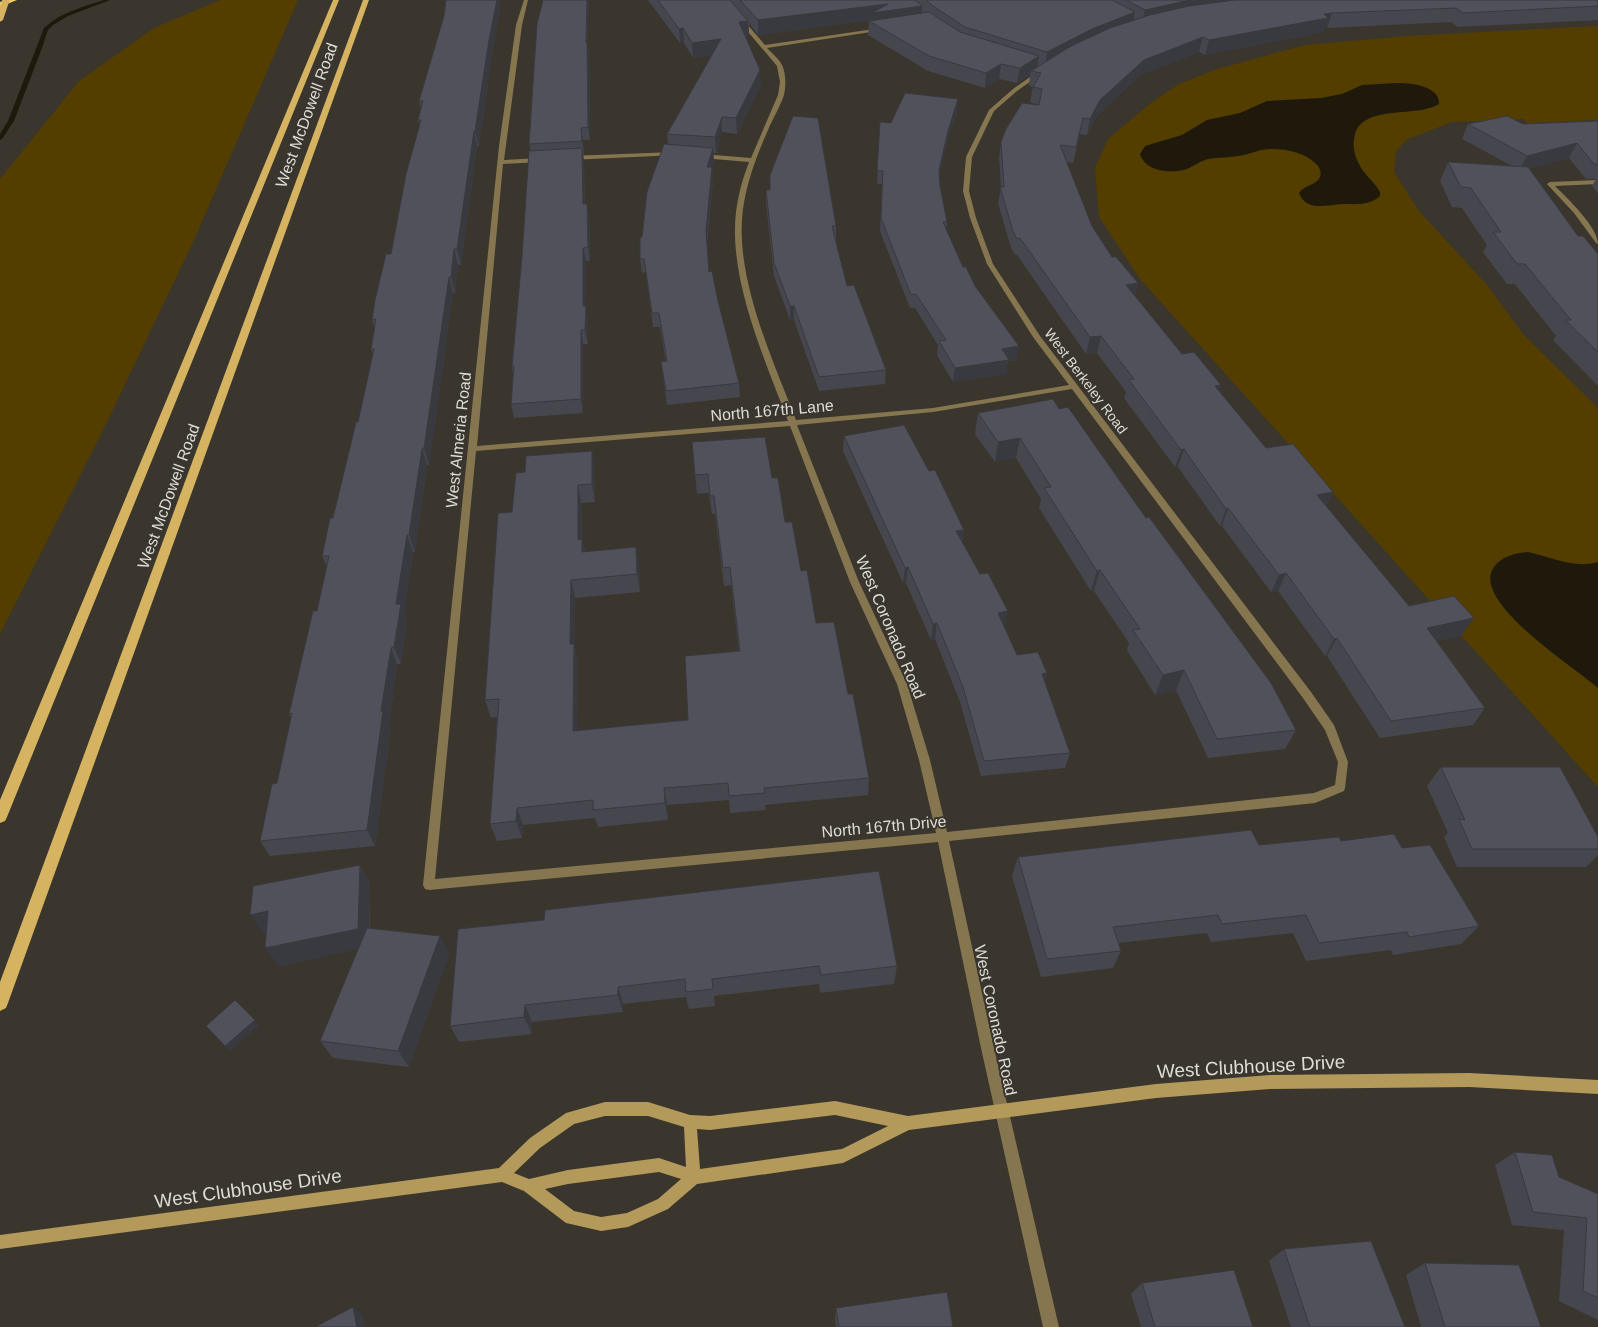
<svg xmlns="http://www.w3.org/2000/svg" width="1598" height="1327" font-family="Arial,sans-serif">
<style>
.green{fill:#533e00}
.water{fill:#1f190b}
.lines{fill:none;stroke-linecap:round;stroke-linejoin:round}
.stream{fill:#1f190b;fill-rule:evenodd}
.street{fill:#86764f;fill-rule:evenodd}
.secondary{fill:#b3995a;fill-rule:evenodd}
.primary{fill:#d5b360;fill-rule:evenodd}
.highway{fill:#f5cc65;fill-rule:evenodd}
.primary-bridge{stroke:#d5b360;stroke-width:7}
.wall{fill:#46464e}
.shaded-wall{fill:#393940}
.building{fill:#51515b;stroke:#393940}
.labels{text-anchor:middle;stroke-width:4;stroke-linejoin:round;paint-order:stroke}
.far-street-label{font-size:14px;fill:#dedcd6;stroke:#3a362e}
.street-label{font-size:16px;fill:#dedcd6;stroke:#3a362e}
.near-street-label{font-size:19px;fill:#dedcd6;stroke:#3a362e}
</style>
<rect width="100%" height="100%" fill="#3a362e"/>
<g class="green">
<path d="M220 0H298L194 240 105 426 0 634V179L79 81 154 28Z"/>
<path d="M1598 26V120L1528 123 1523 119 1452 122 1406 140 1396 152 1394 172 1419 211 1487 285 1523 334 1598 408V787L1140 279 1099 217 1095 168 1108 139 1152 102 1179 84 1214 70 1305 45 1407 36Z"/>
</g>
<g class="water">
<path d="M1396 83C1409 83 1440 85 1439 104 1417 118 1364 104 1355 134 1352 144 1354 155 1359 164 1364 175 1375 182 1380 192V196C1369 206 1355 204 1342 204 1327 205 1306 212 1299 193 1304 185 1317 185 1320 177 1322 172 1319 166 1315 163 1303 151 1278 147 1261 150 1253 152 1246 155 1238 156 1228 158 1218 157 1208 159 1200 161 1194 166 1187 169 1172 174 1145 172 1140 154L1145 146 1182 135 1207 120 1240 113 1267 101 1321 98 1342 94 1362 85Z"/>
<path d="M1528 552C1551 557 1574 569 1598 562V688C1577 669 1469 601 1494 567 1502 556 1515 553 1528 552Z"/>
</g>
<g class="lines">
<path class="stream" d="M104 0H110L68 16 53 25 48 30 42 48 14 121 2 139 0 140V134L8 121 44 28C61 12 83 7 104 0Z"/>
<g class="street">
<path d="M524 0H528L522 25 504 160 540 158 543 160 540 162 503 164 477 446 788 421C766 363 734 291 735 229 735 206 741 183 749 162L702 158 699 156 702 154 751 158 778 95 780 82 777 66 721 0H726L765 45 881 28 884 30 767 48C772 53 779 59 782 65 786 73 786 86 784 95 780 107 773 118 768 130 757 155 747 181 743 209 734 276 772 358 796 420L933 408 1069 385 1033 337 987 264 970 218 963 191 966 157 989 110 1013 89 1037 72H1041V74L1017 91 994 111 972 157 969 191 976 218 993 264 1040 336 1311 692 1334 725 1348 762 1345 788 1344 791 1315 803 949 841 994 1048 1059 1327H1043L981 1048 938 842 429 890 425 889 423 885 499 146 516 25ZM1072 389 1303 698 1325 730 1338 762 1335 785 1314 793 947 832 930 760 907 684 859 582 797 425 933 412ZM790 426 850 582 897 684 919 760 936 833 435 879 476 451Z"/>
<path d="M675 152 677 153V155L569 160 566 158 569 156Z"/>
<path d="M1598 180V184L1555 186C1567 198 1598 227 1598 244L1596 243 1574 213 1547 184 1550 182Z"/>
</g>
<path class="secondary" d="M1469 1073 1598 1080V1094L1469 1087 1270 1089 1156 1098 909 1130 843 1163 697 1184 668 1209 628 1227 601 1231 566 1223 524 1191 502 1182 0 1249V1235L499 1168 530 1138 566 1113 605 1102H648L690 1115 710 1116 835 1101 908 1116 1156 1084 1270 1075ZM835 1115 888 1126 842 1149 700 1169 697 1129 710 1130ZM605 1116H648L684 1127 686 1167 659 1158 568 1170 529 1179 514 1173 540 1148 574 1124ZM659 1172 681 1179 658 1199 627 1213 601 1217 574 1211 545 1189 568 1184Z"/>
<g class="primary">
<path d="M333 0H339L7 817 5 821 0 823V800Z"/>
<path d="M363 0H369L8 1003 6 1008 0 1011V982Z"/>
</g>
<path class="highway" d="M6 0H17L0 7V2Z"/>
<path class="primary-bridge" d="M0 18 6 0"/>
</g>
<g class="wall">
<path d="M446 0H500L499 16 492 54 479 146H477L461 265H458L455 293H453L429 465H427L415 552H413L404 613 407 620 401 664H397L389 723 391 727 375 846 270 856 260 841 277 783 291 718 289 714 317 611 327 567 322 556 358 422 373 355 371 349 375 329 372 320 391 254 420 126 418 120 421 109 419 101 444 16Z"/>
<path d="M589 0 587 44 589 54 590 140H583L584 154H583L584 161 585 204H587L589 217 590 261H586L585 306 588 319V344H583V413L514 418 511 404 513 374 512 367 522 256 531 151 529 144Z"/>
<path d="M648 0H1598V20L1458 27 1451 22 1327 28H1325L1323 32 1205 55 1199 52 1140 75 1097 116 1087 135 1080 134 1073 163 1066 162 1092 226 1112 257 1138 283 1135 296 1182 354 1221 385 1219 391 1266 448 1333 492 1326 506 1409 606 1462 635 1436 641 1485 708 1473 725 1380 738 1327 656H1325L1278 591 1271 592 1222 526H1220L1178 467H1175L1124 398 1126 392 1097 353 1086 354 1017 255H1015L1011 248 998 203 1001 187 999 158 1001 142 1039 105 1030 102 1033 87 1029 86 1030 75 1017 83 999 79 985 88 928 71 868 35 869 21 871 20 758 35 749 23V36H745L761 85 737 134 722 132 716 153H713L714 161 712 167 713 180 707 243 709 272 739 383 740 397 667 405 661 362H666L660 327H653L646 272 642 273 640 259 642 237 668 145 667 134 712 55 693 58 684 43H680Z"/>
<path d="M957 112 946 144 939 176 940 186 947 222 946 230 963 267 975 286 1017 360 1008 361 1006 374 953 382 937 355 938 345 915 308H910L880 231 882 184H877L880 122 891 123Z"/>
<path d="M1598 121V193L1592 186 1596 179H1586L1569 158 1529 168 1578 236 1598 254V386L1553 340 1556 336 1515 284H1507L1483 252 1487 245 1462 208 1452 207 1440 181 1448 162 1512 166 1462 139 1468 124H1523Z"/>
<path d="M766 190 836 226V239H835L847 286 886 370 885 384 819 391 794 320H790L774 276 766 203Z"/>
<path d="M1059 409 1146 518 1296 730 1285 749 1208 758 1176 690 1155 695 1127 650 1129 643 1094 591H1091L1039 508 1041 499 1016 458 995 462 975 434 978 413Z"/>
<path d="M844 436 929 471 964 530 962 542 1004 627 1017 655 1045 682 1070 753 1065 768 981 776 960 702 935 639 931 640 906 583H903L843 451Z"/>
<path d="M692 442 772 478 801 571 816 623 848 694 869 778 868 795 765 805 766 810 730 813 729 800 667 805 668 820 598 827 595 818 523 825 522 838 497 841 490 824 497 717 491 718 485 700 512 512 525 472 592 451 595 469V502L581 503 582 539 585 551 639 565 640 592 575 598V648L578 662 577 731 688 720 739 651 731 585 724 586 715 514H712L709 493 697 494Z"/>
<path d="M1441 767 1598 837V855L1586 867H1457L1444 837 1448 833 1427 786Z"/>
<path d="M1341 841 1402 848 1479 926 1461 944 1393 955 1391 950 1306 961 1293 933 1211 942 1207 933 1118 943 1121 951 1113 968 1041 977 1012 876 1018 857Z"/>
<path d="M360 865 370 883V928L440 936 449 954 409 1067 333 1058 320 1041 358 949 279 966 267 933H264Z"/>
<path d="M458 929 897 966 894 984 820 993 819 984 714 996 715 1006 689 1009 686 997 623 1004V1012L532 1022V1034L459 1042 450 1026Z"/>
<path d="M1515 1152 1559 1177 1598 1194V1320L1559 1301 1564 1230 1512 1225 1495 1165Z"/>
<path d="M1284 1249 1405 1327H1291L1269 1261Z"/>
<path d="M1425 1263 1541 1327H1421L1406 1275Z"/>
<path d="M1142 1283 1253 1327H1141L1131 1294Z"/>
<path d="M836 1308 953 1327H836L835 1318Z"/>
</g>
<g class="shaded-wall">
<path d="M497 0H500L499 16 492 54 479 146 475 131 489 40Z"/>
<path d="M587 0H589L587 44 589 54 590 140 588 127 586 42Z"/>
<path d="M1190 0H1297L1142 24 1145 10Z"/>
<path d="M888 4 922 6 921 21 871 22V20L758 35V20Z"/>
<path d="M1135 12 1132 27 1045 67 1047 52 1092 29Z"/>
<path d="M1332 13 1327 28H1325L1323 32 1205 55 1209 40Z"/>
<path d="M748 21 749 36 739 37V22Z"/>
<path d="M683 28 684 43H680L679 29Z"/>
<path d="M1203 37 1199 52 1140 75 1097 116 1087 135 1090 119 1100 100 1144 60Z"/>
<path d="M721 39 722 54 693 58 692 43Z"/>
<path d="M1039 56 1036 72 1031 71 1030 75 1017 83 1020 68Z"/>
<path d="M1001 64 999 79 985 88 986 73Z"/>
<path d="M760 70 761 85 737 134 736 118Z"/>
<path d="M958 99 957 112 946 144 938 183 939 170 948 131Z"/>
<path d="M722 117V132L716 153 715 137Z"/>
<path d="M581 128 583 140 584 154 582 141Z"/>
<path d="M474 131 477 146 461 265 457 249Z"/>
<path d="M1577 143 1569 158 1519 171 1527 156Z"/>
<path d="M582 148 584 161 585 217 583 204Z"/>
<path d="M713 148 714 161 708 180 707 167Z"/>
<path d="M712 167 713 180 706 244V231Z"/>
<path d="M587 204 589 217 590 261 588 247Z"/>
<path d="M583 248 586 261 585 320 583 306Z"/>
<path d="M454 249 458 265 455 293 451 277Z"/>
<path d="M449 277 453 293 429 465 424 448Z"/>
<path d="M1138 283 1134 300 1126 285Z"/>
<path d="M586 306 588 319V344L585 330Z"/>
<rect x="790" y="306" width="4" height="14"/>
<path d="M581 330 583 344V413L581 399Z"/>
<path d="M1101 336 1097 353 1086 354 1090 337Z"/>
<path d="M1019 346 1017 360 1008 361 1006 374 953 382 955 368 1002 349Z"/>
<path d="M1221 385 1215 403V386Z"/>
<path d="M1020 438 1016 458 995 462 998 442Z"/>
<path d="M422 449 427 465 415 552 409 535Z"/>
<path d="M1184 449 1178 467H1175L1181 450Z"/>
<path d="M592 451 595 469V502L592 484Z"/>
<path d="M578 485 581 503 582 558 578 540Z"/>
<path d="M1333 492 1324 510 1317 495Z"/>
<path d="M1228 508 1222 526H1220L1226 509Z"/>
<path d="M964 530 961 546 956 531Z"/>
<path d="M407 535 413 552 404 613 407 620 401 664 394 647 396 604Z"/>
<path d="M582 539 586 558 582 552Z"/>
<path d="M636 547 639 565 640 592 637 574Z"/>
<path d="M908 567 906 583H903L905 568Z"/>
<path d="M1100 570 1094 591H1091L1097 571Z"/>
<path d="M1286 573 1278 591 1271 592 1279 575Z"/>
<path d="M571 580 575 598V648L578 662 577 749 573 731 570 644Z"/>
<path d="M1008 611 1005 627 998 613Z"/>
<path d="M1474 618 1462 635 1416 646 1427 628Z"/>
<path d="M937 623 935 639 931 640 933 624Z"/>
<path d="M1337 638 1327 656H1325L1334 639Z"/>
<path d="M391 648 397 664 389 723 391 727 375 846 367 830 381 711Z"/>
<path d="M1184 670 1176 690 1155 695 1163 675Z"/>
<path d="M1047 673 1043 688 1042 674Z"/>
<path d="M664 788 667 805 668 820 665 803Z"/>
<path d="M517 808 523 825 522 838 516 821Z"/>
<path d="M360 865 370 883 369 947 279 966 265 948Z"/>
<path d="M268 911 281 930 264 933 250 915Z"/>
<path d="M440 936 449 954 409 1067 398 1051Z"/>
<path d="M618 987 623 1004V1012L618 995Z"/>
<path d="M525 1005 532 1022V1034L524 1017Z"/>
<path d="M255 1020 259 1026 230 1051 225 1046Z"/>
<path d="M353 1307 362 1314 365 1327H357Z"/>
</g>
<g class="building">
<path d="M446 0H497L489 40 475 131H474L457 249H454L451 277H449L424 448 422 449 409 535H407L396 604H401L394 647 391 648 381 711H383L367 830 260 841 272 784 277 783 292 713 289 714 313 611H317L329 556H322L330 518H333L356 422H358L374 349H371L376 319 372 320 375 300 386 254H391L406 174 421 120H418L423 101H419L444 16Z"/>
<path d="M543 0H587L586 42H587L588 127 581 128 582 141 529 144 537 24Z"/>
<path d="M658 0H730L748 21 739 22 760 70 736 118 722 117 715 137 667 134 721 39 692 43 683 28 679 29Z"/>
<path d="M740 0H915L922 6 872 13 888 4 758 20Z"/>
<path d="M926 0H1112L1135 12 1092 29 1047 52 965 27 933 6Z"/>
<path d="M1126 0H1190L1145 10Z"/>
<path d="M1235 0H1598V6L1463 13 1456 8 1332 13 1324 14 1328 18 1209 40 1203 37 1144 60 1100 100 1090 119 1083 118 1076 147 1060 145 1092 226 1112 257H1116L1138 283 1126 285 1182 354 1194 352 1221 385 1215 386 1266 448 1293 444 1333 492 1317 495 1409 606 1454 596 1474 618 1427 628 1485 708 1391 721 1337 638 1334 639 1286 573 1279 575 1228 508 1226 509 1184 449 1181 450 1129 380 1134 379 1101 336 1090 337 1020 238 1017 239 1013 231 1000 187H1004L1001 142 1006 129 1022 103 1039 105 1042 89 1033 87 1041 73 1031 71 1071 46 1110 28 1150 15 1189 6Z"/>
<path d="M929 12 960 32 1039 56 1020 68 1001 64 986 73 929 56 869 21Z"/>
<path d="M905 93 958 99 948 131 939 170 940 186 947 222H943L963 267H966L975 286 1019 346 1002 349 1009 360 955 368 939 341 946 340 916 294 911 295 881 218 883 171H877L880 122 891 123Z"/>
<path d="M793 116 818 118 836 226H832L847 286 854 285 886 370 819 377 794 306H790L774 263 766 190H770V175Z"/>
<path d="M1507 116 1523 124 1598 121V164H1594L1577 143 1527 156 1468 124Z"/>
<path d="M664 144 713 148 707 167H712L706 231 709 272 712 271 718 301 739 383 666 391 661 362 667 361 659 313H652L644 259H640V237H642L647 192Z"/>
<path d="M582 148 583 204H587L588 247 583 248V306H586L585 330H581V399L511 404 514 366 512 367 522 256 529 151Z"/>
<path d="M1448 162 1528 167 1578 236H1583L1598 254V352L1565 320H1571L1525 264H1517L1493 232H1501L1471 188 1461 187Z"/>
<path d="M1053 399 1059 409 1068 407 1146 518 1149 517 1271 683 1296 730 1217 739 1184 670 1163 675 1133 630 1140 629 1100 570 1097 571 1044 488 1051 487 1020 438 998 442 978 413Z"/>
<path d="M904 425 929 471 935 470 964 530 956 531 980 574 988 573 1008 611 998 613 1017 655 1038 652 1047 673 1042 674 1070 753 984 761 963 687 937 623 933 624 908 567 905 568 844 436Z"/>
<path d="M765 437 772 478H778L785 522H792L801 571 807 570 816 623 834 622 848 694H853L869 778 764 788 765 793 729 796 728 783 664 788 665 803 593 810V800L517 808 516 821 490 824 499 699 485 700 498 513 512 512 516 473 525 472 526 456 592 451V484L578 485V540L582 539V552L636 547 637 574 571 580 570 644H574L573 731 688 720 685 656 740 651 730 567 723 568 714 496H710L708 474 695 475 692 442Z"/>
<path d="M1441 767H1560L1598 837V849H1472L1459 819 1465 820Z"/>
<path d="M1251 830 1259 845 1339 837 1341 841 1394 834 1402 848 1430 845 1479 926 1409 937 1407 932 1319 943 1306 915 1222 924 1218 915 1113 927 1121 951 1047 959 1018 857Z"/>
<path d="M360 865 358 929 265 948 268 911 250 915 253 886Z"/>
<path d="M879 871 897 966 821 975 819 966 712 979 713 989 686 992 685 979 618 987V995L525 1005 524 1017 450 1026 458 929 544 920 545 910Z"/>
<path d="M367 928 440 936 398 1051 320 1041Z"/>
<path d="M235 1000 255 1020 225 1046 206 1026Z"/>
<path d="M1515 1152 1552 1155 1559 1177 1598 1194V1298L1583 1291 1587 1218 1533 1212Z"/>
<path d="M1371 1241 1405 1327H1310L1284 1249Z"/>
<path d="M1425 1263 1519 1265 1541 1327H1445Z"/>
<path d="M1234 1270 1253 1327H1155L1142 1283Z"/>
<path d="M947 1292 953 1327H839L836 1308Z"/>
<path d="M353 1307 357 1327H315Z"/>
</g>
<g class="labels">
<g class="far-street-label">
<text transform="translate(1086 381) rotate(53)" y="5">West Berkeley Road</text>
</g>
<g class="street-label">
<text transform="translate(306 115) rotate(-70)" y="6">West McDowell Road</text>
<text transform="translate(772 410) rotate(-5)" y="6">North 167th Lane</text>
<text transform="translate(458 440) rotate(-84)" y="6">West Almeria Road</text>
<text transform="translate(168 496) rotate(-70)" y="6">West McDowell Road</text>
<text transform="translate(891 627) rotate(67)" y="6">West Coronado Road</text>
<text transform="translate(884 826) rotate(-5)" y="6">North 167th Drive</text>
<text transform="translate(996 1020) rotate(78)" y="6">West Coronado Road</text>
</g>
<g class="near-street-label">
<text transform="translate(1251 1066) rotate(-3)" y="7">West Clubhouse Drive</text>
<text transform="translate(248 1188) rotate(-8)" y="7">West Clubhouse Drive</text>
</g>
</g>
</svg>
